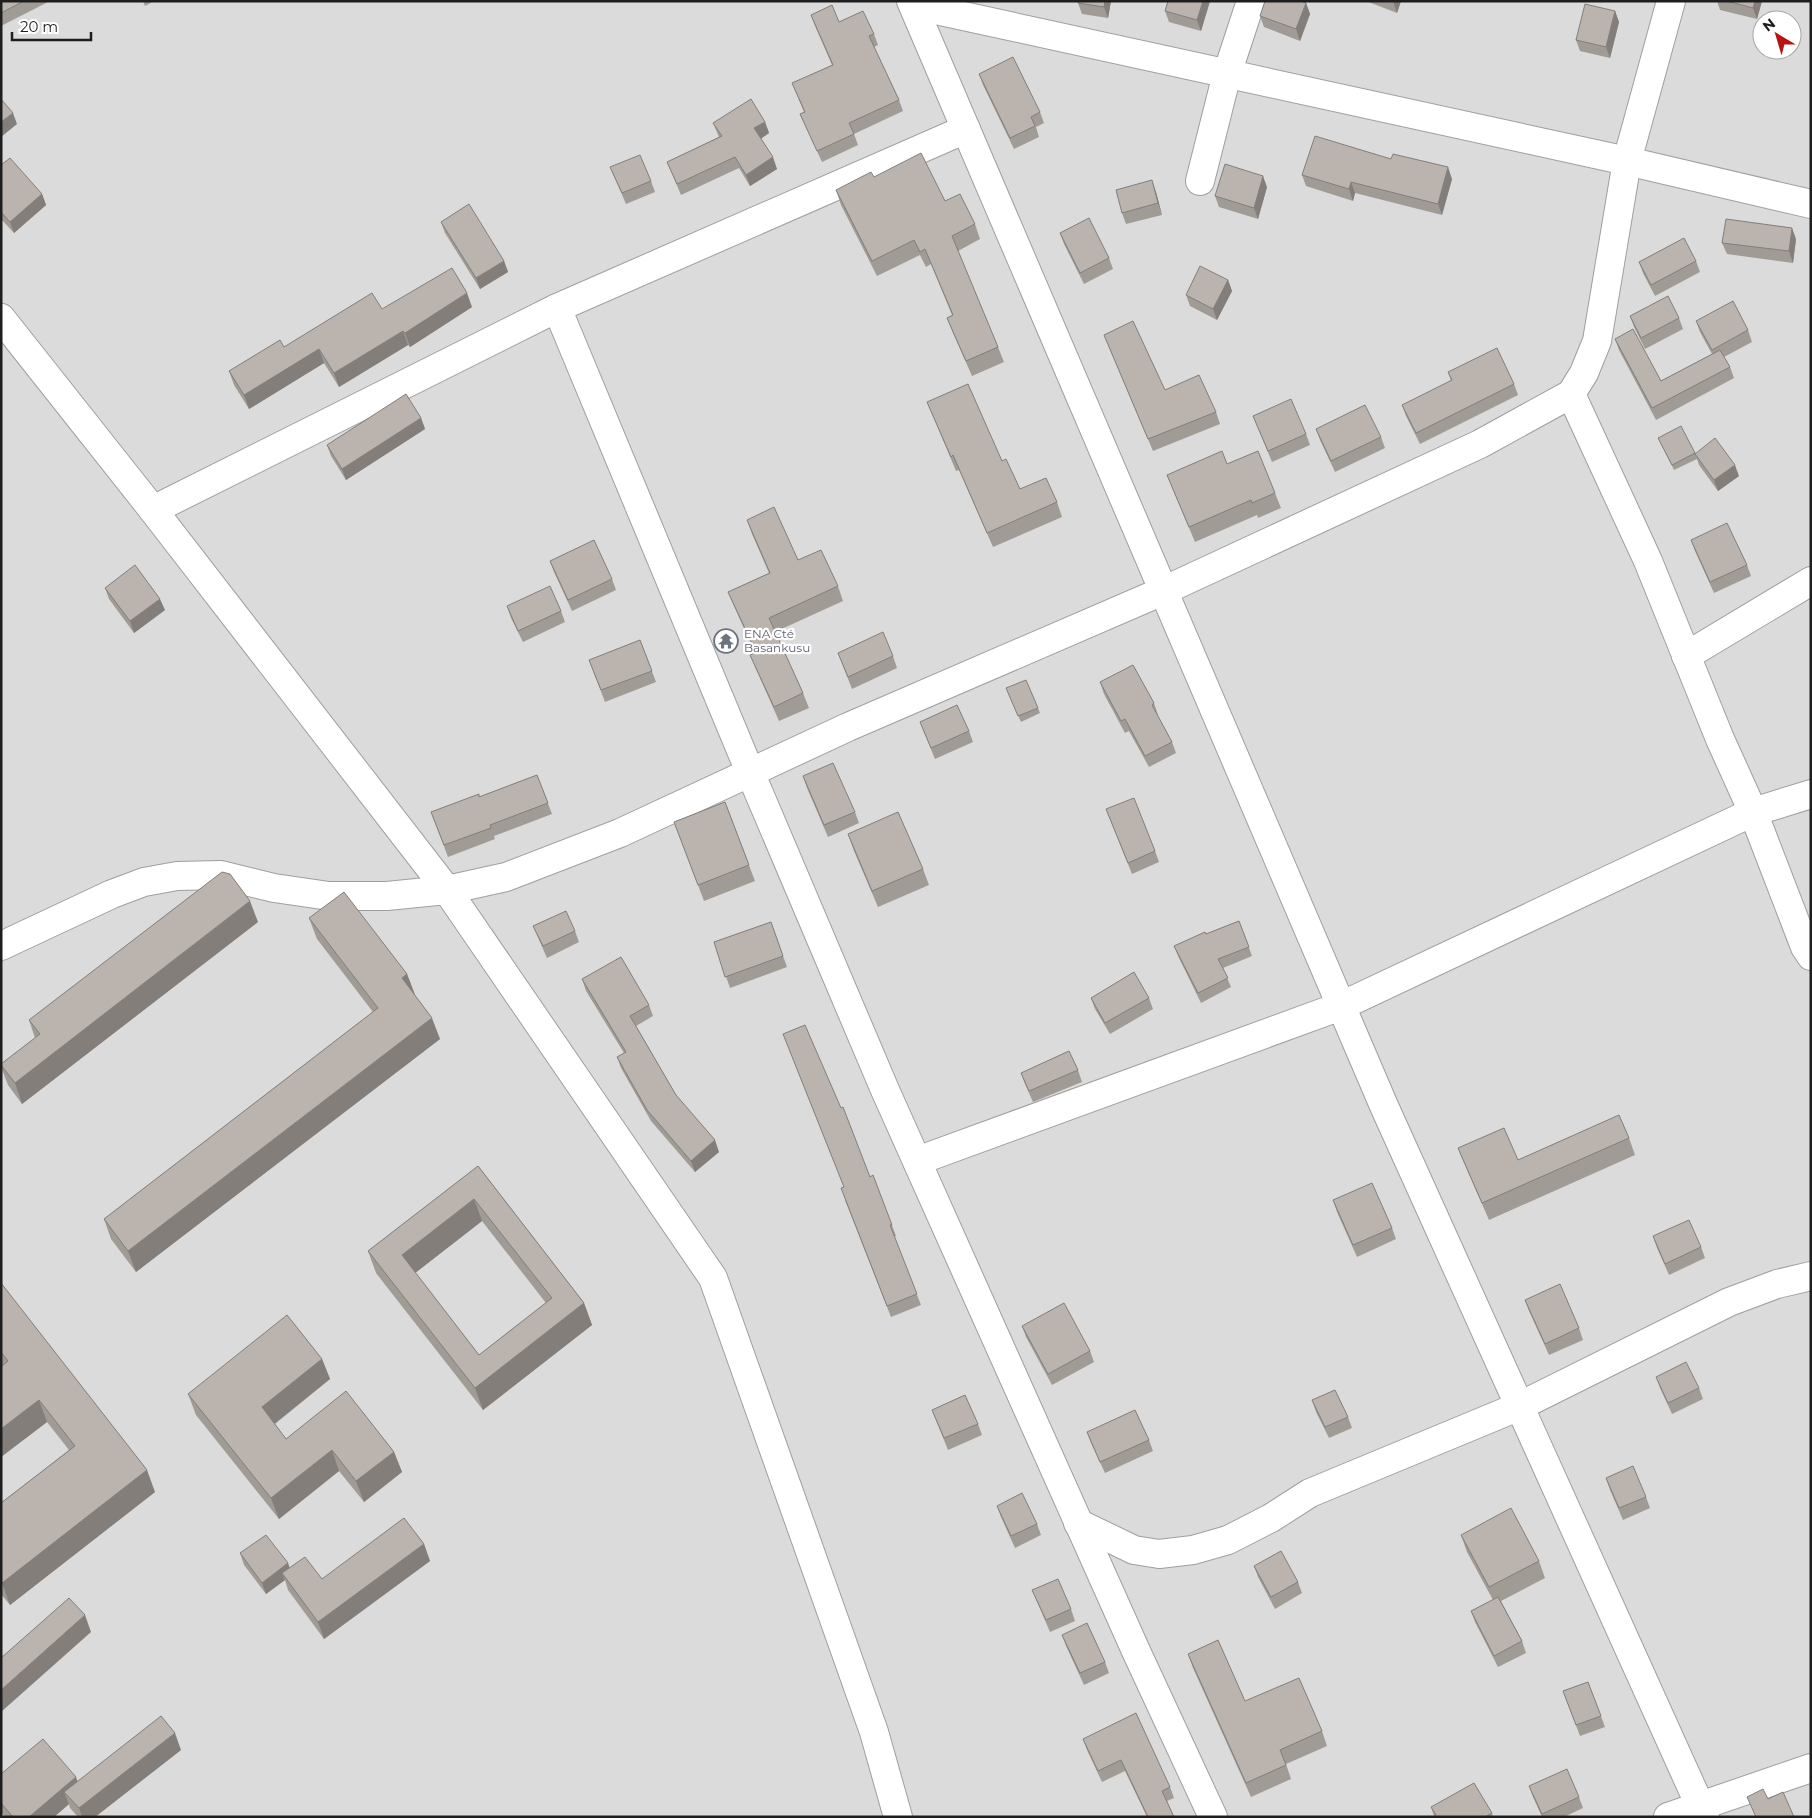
<svg xmlns="http://www.w3.org/2000/svg" width="1812" height="1818" font-family="Montserrat,sans-serif">
<style>
.residential{fill:#dcdbdb;fill-rule:evenodd}
.lines{fill:none;stroke-linecap:round;stroke-linejoin:round}
.minor-casing{stroke:#9f9f9f;stroke-width:30}
.minor{stroke:#fff;stroke-width:28}
.wall{fill:#a19b96;fill-rule:evenodd}
.shaded-wall{fill:#837e7a}
.building{fill:#bbb4ae;stroke:#837e7a;fill-rule:evenodd}
.labels{text-anchor:middle;stroke-width:4.5;stroke-linejoin:round;paint-order:stroke}
.worship-label{font-size:12px;fill:#5b616d;stroke:#fff;text-anchor:start}
</style>
<rect width="100%" height="100%" fill="#eeebe4"/>
<path class="residential" d="M1 1H1811V1817H1ZM1762 20H1792V50H1762Z"/>
<g class="lines">
<g class="minor-casing">
<g id="minor">
<path d="M911 1 1384 1106 1705 1817"/>
<path d="M913 5 1627 161 1811 204"/>
<path d="M966 129 557 308 750 772 885 1090 1136 1651 1213 1817"/>
<path d="M1200 181 1227 74 1251 1"/>
<path d="M1 318 153 510 447 890 713 1278 874 1732 898 1817"/>
<path d="M1571 394 1648 561 1720 739 1753 812 1805 947 1811 956"/>
<path d="M153 510 557 308"/>
<path d="M1686 656 1811 581"/>
<path d="M1 946 112 894 144 882 177 876 221 875 274 888 329 896H387L447 890 506 877 620 833 848 727 1163 591 1480 444 1571 394 1584 373 1597 341 1627 161 1671 1"/>
<path d="M917 1161 1341 1006 1753 812 1811 794"/>
<path d="M1078 1523 1134 1550 1159 1554 1193 1550 1228 1540 1271 1518 1310 1493 1520 1406 1729 1302 1777 1284 1811 1276"/>
<path d="M1668 1817 1811 1768"/>
</g>
</g>
<use href="#minor" class="minor"/>
</g>
<g class="wall">
<path d="M1 1H50L1 26Z"/>
<path d="M143 1H154L145 6Z"/>
<path d="M1111 1 1108 18 1082 14 1078 3Z"/>
<path d="M1168 1H1210L1201 31 1169 22 1165 11Z"/>
<path d="M1366 1H1401L1397 13Z"/>
<path d="M1717 1H1762L1757 19 1720 10Z"/>
<path d="M1306 3 1310 14 1300 41 1264 27 1260 16Z"/>
<path d="M1615 11 1619 22 1610 58 1580 51 1576 40Z"/>
<path d="M811 15 839 22 874 34 878 45 874 47 899 100 903 111 854 134 858 145 822 162 805 125 800 114 804 112 792 83 832 65 815 26Z"/>
<path d="M979 74 1040 112 1044 123 1036 127 1039 137 1014 149 983 85Z"/>
<path d="M765 122 769 133 761 138 777 169 750 186 739 168 681 195 667 162 719 137 713 123Z"/>
<path d="M1 165 42 194 46 205 14 233 1 219Z"/>
<path d="M610 167 651 181 655 192 626 204Z"/>
<path d="M1302 175 1452 179 1442 215 1355 193 1353 201 1306 186Z"/>
<path d="M874 177 945 201 975 224 980 239 958 251 998 347 1004 362 972 376 953 333 947 318 952 315 931 264 926 267 920 255 877 276 841 205 836 190Z"/>
<path d="M1267 187 1258 219 1219 207 1215 196Z"/>
<path d="M1156 192 1162 215 1126 224 1122 213Z"/>
<path d="M441 222 504 261 508 272 480 289 445 233Z"/>
<path d="M1060 233 1109 258 1113 269 1084 284 1064 244Z"/>
<path d="M1796 239 1793 263 1727 254 1722 243Z"/>
<path d="M1696 261 1700 272 1655 296 1643 273 1639 262Z"/>
<path d="M1228 280 1232 291 1217 320 1190 306 1186 295Z"/>
<path d="M472 307 410 347 408 345 339 387 324 363 249 409 234 385 229 371 284 347 382 309Z"/>
<path d="M1630 316 1679 318 1683 329 1645 349 1634 327Z"/>
<path d="M1696 321 1748 330 1752 342 1724 357 1730 367 1734 378 1656 420 1619 350 1615 339 1661 381 1712 354 1700 332Z"/>
<path d="M1104 335 1165 390 1216 412 1220 424 1153 451Z"/>
<path d="M1448 372 1514 384 1518 395 1420 444 1406 416 1402 405 1451 381Z"/>
<path d="M927 402 1002 461 1020 489 1057 502 1062 517 993 547 959 470 956 471 933 416Z"/>
<path d="M1253 416 1306 434 1310 445 1272 462Z"/>
<path d="M421 418 425 429 346 480 331 456 327 445Z"/>
<path d="M1316 429 1381 437 1385 448 1335 472 1320 440Z"/>
<path d="M1658 438 1695 453 1739 476 1718 491 1699 465 1697 459 1674 470Z"/>
<path d="M1227 464 1275 493 1281 508 1258 518 1257 515 1195 542 1173 490 1167 475Z"/>
<path d="M747 520 798 560 838 586 843 601 775 632 803 693 809 708 779 721 756 669 750 655 755 653 734 606 728 592 769 573 752 534Z"/>
<path d="M1691 540 1747 565 1751 576 1714 593 1695 551Z"/>
<path d="M550 561 612 579 616 590 572 611 554 572Z"/>
<path d="M105 588 165 610 134 633 109 599Z"/>
<path d="M507 606 561 611 565 622 523 642 511 618Z"/>
<path d="M640 640 656 682 605 702 589 660Z"/>
<path d="M838 653 893 656 897 668 852 689Z"/>
<path d="M1100 682 1154 703 1158 715H1157L1172 742 1176 753 1149 767 1129 731 1125 733 1104 694Z"/>
<path d="M1006 688 1038 708 1040 713 1021 722Z"/>
<path d="M920 722 969 731 973 742 935 759Z"/>
<path d="M537 775 552 814 494 836 495 839 448 857 431 812 479 797Z"/>
<path d="M803 776 855 812 859 823 828 837 807 788Z"/>
<path d="M725 802 755 881 704 901 674 822Z"/>
<path d="M1106 809 1155 851 1159 862 1132 874Z"/>
<path d="M848 834 923 869 929 885 878 907 854 851Z"/>
<path d="M309 918 407 974 415 995 440 1039 136 1272 111 1239 104 1219 373 1012 317 939Z"/>
<path d="M1239 921 1252 956 1223 968 1231 987 1201 1003 1178 956 1174 946Z"/>
<path d="M258 922 22 1104 8 1085 1 1067V1064L35 1038 29 1020Z"/>
<path d="M771 922 787 967 730 988 714 942Z"/>
<path d="M533 926 575 931 579 942 547 958Z"/>
<path d="M582 979 649 1005 653 1016 636 1026 676 1095 719 1152 695 1172 651 1121 621 1068 617 1057 624 1053 586 991Z"/>
<path d="M1091 998H1149L1153 1009 1110 1034 1095 1009Z"/>
<path d="M1078 1070 1082 1082 1033 1102 1025 1084 1021 1073Z"/>
<path d="M1629 1138 1635 1155 1489 1220 1465 1165 1458 1148 1518 1160Z"/>
<path d="M478 1166 584 1303 592 1325 483 1410 376 1273 368 1251ZM482 1221 546 1303 479 1355 415 1273Z"/>
<path d="M873 1175 896 1236 894 1237 921 1305 891 1317 845 1200 870 1177Z"/>
<path d="M1333 1200 1392 1228 1396 1239 1357 1257 1337 1212Z"/>
<path d="M1653 1236 1701 1247 1705 1258 1669 1275 1657 1248Z"/>
<path d="M1 1283 155 1492 10 1605 1 1594V1503L69 1450 47 1422 1 1457V1367L3 1366 1 1364Z"/>
<path d="M1525 1300 1579 1328 1583 1340 1549 1355 1529 1311Z"/>
<path d="M1022 1326 1090 1351 1094 1362 1052 1385 1026 1337Z"/>
<path d="M322 1359 330 1379 275 1424 286 1439 394 1452 402 1472 364 1502 339 1471 279 1519 196 1415 188 1394Z"/>
<path d="M1656 1377 1699 1388 1703 1399 1672 1414 1660 1388Z"/>
<path d="M1312 1400 1348 1417 1352 1428 1329 1438 1316 1412Z"/>
<path d="M932 1410 978 1424 982 1435 948 1450Z"/>
<path d="M1087 1432 1149 1440 1153 1451 1105 1473 1091 1443Z"/>
<path d="M1606 1478 1646 1497 1650 1508 1623 1520 1610 1490Z"/>
<path d="M997 1506 1037 1524 1041 1535 1015 1548 1001 1517Z"/>
<path d="M1461 1535 1539 1561 1545 1578 1501 1601 1522 1641 1526 1653 1498 1667 1475 1622 1471 1611 1493 1600 1467 1552Z"/>
<path d="M424 1544 430 1561 324 1639 288 1590 285 1580 266 1594 244 1565 240 1553 288 1563 289 1568 322 1579Z"/>
<path d="M1254 1566 1298 1582 1302 1593 1275 1609 1258 1577Z"/>
<path d="M1032 1590 1071 1609 1075 1621 1050 1632Z"/>
<path d="M1062 1635 1105 1662 1109 1673 1084 1685 1066 1646Z"/>
<path d="M1188 1654 1245 1701 1322 1731 1327 1746 1286 1764 1291 1779 1251 1797 1193 1668Z"/>
<path d="M1588 1682 1605 1727 1580 1736 1563 1691Z"/>
<path d="M1083 1739 1170 1787 1174 1798 1167 1801 1174 1817H1147L1125 1771 1102 1782 1087 1750Z"/>
<path d="M181 1750 95 1817H78L70 1808 69 1804 54 1817H5L1 1812V1774L78 1781Z"/>
<path d="M1529 1786 1579 1797 1583 1808 1564 1817H1542L1533 1797Z"/>
<path d="M1431 1807 1492 1813 1493 1817H1433L1434 1816Z"/>
</g>
<g class="shaded-wall">
<path d="M1105 1H1111L1108 18 1104 7Z"/>
<path d="M1203 1H1210L1201 31 1197 20Z"/>
<path d="M1393 1H1401L1397 13Z"/>
<path d="M1755 1H1762L1757 19 1753 8Z"/>
<path d="M1306 3 1310 14 1300 41 1296 29Z"/>
<path d="M1615 11 1619 22 1610 58 1606 47Z"/>
<path d="M13 113 17 124 1 137V122Z"/>
<path d="M765 122 769 133 759 140 754 128Z"/>
<path d="M773 157 777 169 750 186 746 175Z"/>
<path d="M1448 167 1452 179 1442 215 1438 204Z"/>
<path d="M1263 176 1267 187 1258 219 1254 208Z"/>
<path d="M1152 180 1156 192 1162 215 1158 203Z"/>
<path d="M1351 182 1355 193 1353 201 1349 189Z"/>
<path d="M42 194 46 205 14 233 10 222Z"/>
<path d="M1792 228 1796 239 1793 263 1789 251Z"/>
<path d="M504 261 508 272 480 289 476 278Z"/>
<path d="M1228 280 1232 291 1217 320 1213 309Z"/>
<path d="M467 293 472 307 410 347 405 333Z"/>
<path d="M403 331 408 345 339 387 334 373Z"/>
<path d="M319 349 324 363 249 409 244 395Z"/>
<path d="M421 418 425 429 346 480 342 469Z"/>
<path d="M1735 465 1739 476 1718 491 1714 480Z"/>
<path d="M160 599 165 610 134 633 130 621Z"/>
<path d="M250 901 258 922 22 1104 15 1083Z"/>
<path d="M407 974 415 995 402 978Z"/>
<path d="M432 1018 440 1039 136 1272 128 1251Z"/>
<path d="M715 1140 719 1152 695 1172 691 1161Z"/>
<path d="M474 1199 482 1221 410 1277 402 1255Z"/>
<path d="M584 1303 592 1325 483 1410 475 1388Z"/>
<path d="M322 1359 330 1379 269 1428 262 1407Z"/>
<path d="M39 1400 47 1422 1 1457V1429Z"/>
<path d="M332 1450 339 1471 279 1519 271 1498Z"/>
<path d="M394 1452 402 1472 364 1502 356 1481Z"/>
<path d="M147 1470 155 1492 10 1605 2 1583Z"/>
<path d="M424 1544 430 1561 324 1639 318 1622Z"/>
<path d="M288 1563 292 1575 282 1573 285 1580 266 1594 262 1583Z"/>
<path d="M85 1615 91 1632 1 1712V1690Z"/>
<path d="M175 1733 181 1750 95 1817H82L79 1808Z"/>
<path d="M76 1777 82 1793 64 1792 69 1804 54 1817H29Z"/>
</g>
<g class="building">
<path d="M1 1H24L1 13Z"/>
<path d="M1078 1H1105L1104 7 1078 3Z"/>
<path d="M1168 1H1203L1197 20 1165 11Z"/>
<path d="M1265 1H1301L1306 3 1296 29 1260 16Z"/>
<path d="M1727 1H1755L1753 8Z"/>
<path d="M1585 4 1615 11 1606 47 1576 40Z"/>
<path d="M832 5 839 22 863 11 874 34 869 36 899 100 849 123 854 134 817 151 800 114 805 112 792 83 833 65 811 15Z"/>
<path d="M1013 57 1040 112 1031 117 1035 126 1010 138 979 74Z"/>
<path d="M1 99 13 113 1 122Z"/>
<path d="M751 99 765 122 754 128 773 157 746 175 735 157 677 184 667 162 722 136 713 123Z"/>
<path d="M1315 136 1391 159 1393 154 1448 167 1438 204 1351 182 1349 189 1302 175Z"/>
<path d="M921 153 945 201 960 194 975 224 952 236 998 347 966 361 947 318 953 315 925 249 920 252 914 240 872 261 836 190 871 172 874 177Z"/>
<path d="M640 155 651 181 622 193 610 167Z"/>
<path d="M10 158 42 194 10 222 1 212V165Z"/>
<path d="M1225 164 1263 176 1254 208 1215 196Z"/>
<path d="M1152 180 1158 203 1122 213 1116 190Z"/>
<path d="M469 204 504 261 476 278 441 222Z"/>
<path d="M1089 218 1109 258 1080 273 1060 233Z"/>
<path d="M1726 219 1792 228 1789 251 1722 243Z"/>
<path d="M1684 238 1696 261 1651 285 1639 262Z"/>
<path d="M1200 266 1228 280 1213 309 1186 295Z"/>
<path d="M452 268 467 293 405 333 403 331 334 373 319 349 244 395 229 371 280 340 284 347 372 293 382 309Z"/>
<path d="M1668 296 1679 318 1641 338 1630 316Z"/>
<path d="M1733 301 1748 330 1712 350 1696 321Z"/>
<path d="M1133 321 1165 390 1199 375 1216 412 1148 439 1104 335Z"/>
<path d="M1633 329 1661 381 1720 350 1730 367 1652 408 1615 339Z"/>
<path d="M1497 348 1514 384 1416 433 1402 405 1452 380 1448 372Z"/>
<path d="M968 384 1002 461 1006 459 1020 489 1046 478 1057 502 987 533 953 455 951 457 927 402Z"/>
<path d="M406 394 421 418 342 469 327 445Z"/>
<path d="M1291 399 1306 434 1268 451 1253 416Z"/>
<path d="M1365 405 1381 437 1331 461 1316 429Z"/>
<path d="M1681 426 1695 453 1672 465 1658 438Z"/>
<path d="M1715 438 1735 465 1714 480 1695 454Z"/>
<path d="M1222 451 1227 464 1258 451 1275 493 1252 503 1251 500 1189 527 1167 475Z"/>
<path d="M774 507 798 560 821 550 838 586 769 618 803 693 774 707 750 655 756 652 728 592 770 573 747 520Z"/>
<path d="M1727 523 1747 565 1710 582 1691 540Z"/>
<path d="M594 540 612 579 568 600 550 561Z"/>
<path d="M135 565 160 599 130 621 105 588Z"/>
<path d="M550 586 561 611 518 631 507 606Z"/>
<path d="M883 632 893 656 848 677 838 653Z"/>
<path d="M640 640 652 671 601 690 589 660Z"/>
<path d="M1133 665 1154 703 1152 705 1172 742 1145 756 1125 719 1121 721 1100 682Z"/>
<path d="M1026 680 1038 708 1018 716 1006 688Z"/>
<path d="M957 705 969 731 931 748 920 722Z"/>
<path d="M833 763 855 812 824 825 803 776Z"/>
<path d="M537 775 548 803 490 825 491 828 444 845 431 812 479 794V797Z"/>
<path d="M1134 798 1155 851 1128 863 1106 809Z"/>
<path d="M725 802 749 865 698 885 674 822Z"/>
<path d="M898 812 923 869 872 891 848 834Z"/>
<path d="M222 872 230 874 250 901 15 1083 1 1065V1064L40 1034 29 1020Z"/>
<path d="M344 892 407 974 402 978 432 1018 128 1251 104 1219 378 1008 309 918Z"/>
<path d="M566 911 575 931 543 946 533 926Z"/>
<path d="M1239 921 1249 947 1218 959 1228 978 1198 993 1174 946 1205 932 1206 934Z"/>
<path d="M771 922 783 956 725 977 714 942Z"/>
<path d="M621 957 649 1005 630 1016 676 1095 715 1140 691 1161 647 1110 617 1057 626 1052 582 979Z"/>
<path d="M1134 972 1149 998 1105 1023 1091 998Z"/>
<path d="M805 1025 841 1108 843 1107 870 1177 873 1175 892 1225H890L917 1294 887 1306 841 1188 844 1187 783 1034Z"/>
<path d="M1069 1051 1078 1070 1029 1091 1021 1073Z"/>
<path d="M1619 1115 1629 1138 1482 1203 1458 1148 1504 1128 1518 1160Z"/>
<path d="M478 1166 584 1303 475 1388 368 1251ZM474 1199 552 1298 479 1355 402 1255Z"/>
<path d="M1372 1183 1392 1228 1353 1245 1333 1200Z"/>
<path d="M1689 1220 1701 1247 1665 1264 1653 1236Z"/>
<path d="M1 1283 147 1470 2 1583 1 1582V1503L75 1446 39 1400 1 1429V1367L8 1361 1 1352Z"/>
<path d="M1560 1284 1579 1328 1545 1344 1525 1300Z"/>
<path d="M1064 1303 1090 1351 1048 1374 1022 1326Z"/>
<path d="M287 1315 322 1359 262 1407 286 1439 346 1391 394 1452 356 1481 332 1450 271 1498 188 1394Z"/>
<path d="M1686 1362 1699 1388 1668 1403 1656 1377Z"/>
<path d="M1335 1390 1348 1417 1325 1427 1312 1400Z"/>
<path d="M965 1395 978 1424 944 1438 932 1410Z"/>
<path d="M1135 1410 1149 1440 1100 1462 1087 1432Z"/>
<path d="M1633 1466 1646 1497 1619 1508 1606 1478Z"/>
<path d="M1022 1493 1037 1524 1011 1536 997 1506Z"/>
<path d="M1511 1508 1539 1561 1489 1587 1461 1535Z"/>
<path d="M404 1518 424 1544 318 1622 282 1573 305 1557 322 1579Z"/>
<path d="M266 1535 288 1563 262 1583 240 1553Z"/>
<path d="M1281 1551 1298 1582 1271 1597 1254 1566Z"/>
<path d="M1058 1579 1071 1609 1046 1620 1032 1590Z"/>
<path d="M1498 1597 1522 1641 1494 1656 1471 1611Z"/>
<path d="M69 1598 85 1615 1 1690V1658Z"/>
<path d="M1087 1623 1105 1662 1080 1673 1062 1635Z"/>
<path d="M1218 1640 1245 1701 1299 1678 1322 1731 1280 1750 1286 1765 1246 1783 1188 1654Z"/>
<path d="M1588 1682 1601 1716 1576 1725 1563 1691Z"/>
<path d="M1136 1713 1170 1787 1162 1791 1174 1817H1148L1121 1760 1098 1771 1083 1739Z"/>
<path d="M161 1716 175 1733 79 1808 64 1792Z"/>
<path d="M43 1739 76 1777 29 1817H13L1 1803V1774Z"/>
<path d="M1567 1769 1579 1797 1542 1814 1529 1786Z"/>
<path d="M1474 1783 1492 1813 1485 1817H1433L1436 1815 1431 1807Z"/>
<path d="M1763 1789 1768 1799 1783 1792 1794 1817H1756L1747 1797Z"/>
</g>
<defs>
<g id="temple-ring" transform="scale(1.25)"><circle r="9.5" fill="#fff" stroke="#6b7280" stroke-width="1.5"/><path d="M0-6L5-2H3V0L6.5 2.5H4V6H1.5V3h-3V6H-4V2.5H-6.5L-3 0V-2H-5Z" fill="#6b7280"/></g>
</defs>
<g fill-rule="evenodd">
<use href="#temple-ring" x="726" y="641"/>
</g>
<g class="labels">
<g class="worship-label">
<text x="744" y="638">ENA Cté<tspan x="744" dy="14">Basankusu</tspan></text>
</g>
</g>
<rect width="1812" height="1818" fill="none" stroke="#1e1e1e" stroke-width="5"/>
<g transform="translate(1777 35) rotate(322)"><circle r="24" fill="#ffffff" stroke="#a5a5a5"/>
<path d="M0-4L9 19L0 12L-9 19Z" fill="#b91212"/>
<text y="-8" font-size="14" font-weight="bold" text-anchor="middle" fill="#1e1e1e">N</text>
</g>
<path d="M12 32v8h79v-8" fill="none" stroke="#1e1e1e" stroke-width="2.5"/>
<text x="20" y="32" font-size="15" fill="#1e1e1e" stroke="#ffffff" stroke-width="4" paint-order="stroke">20 m</text>
</svg>
